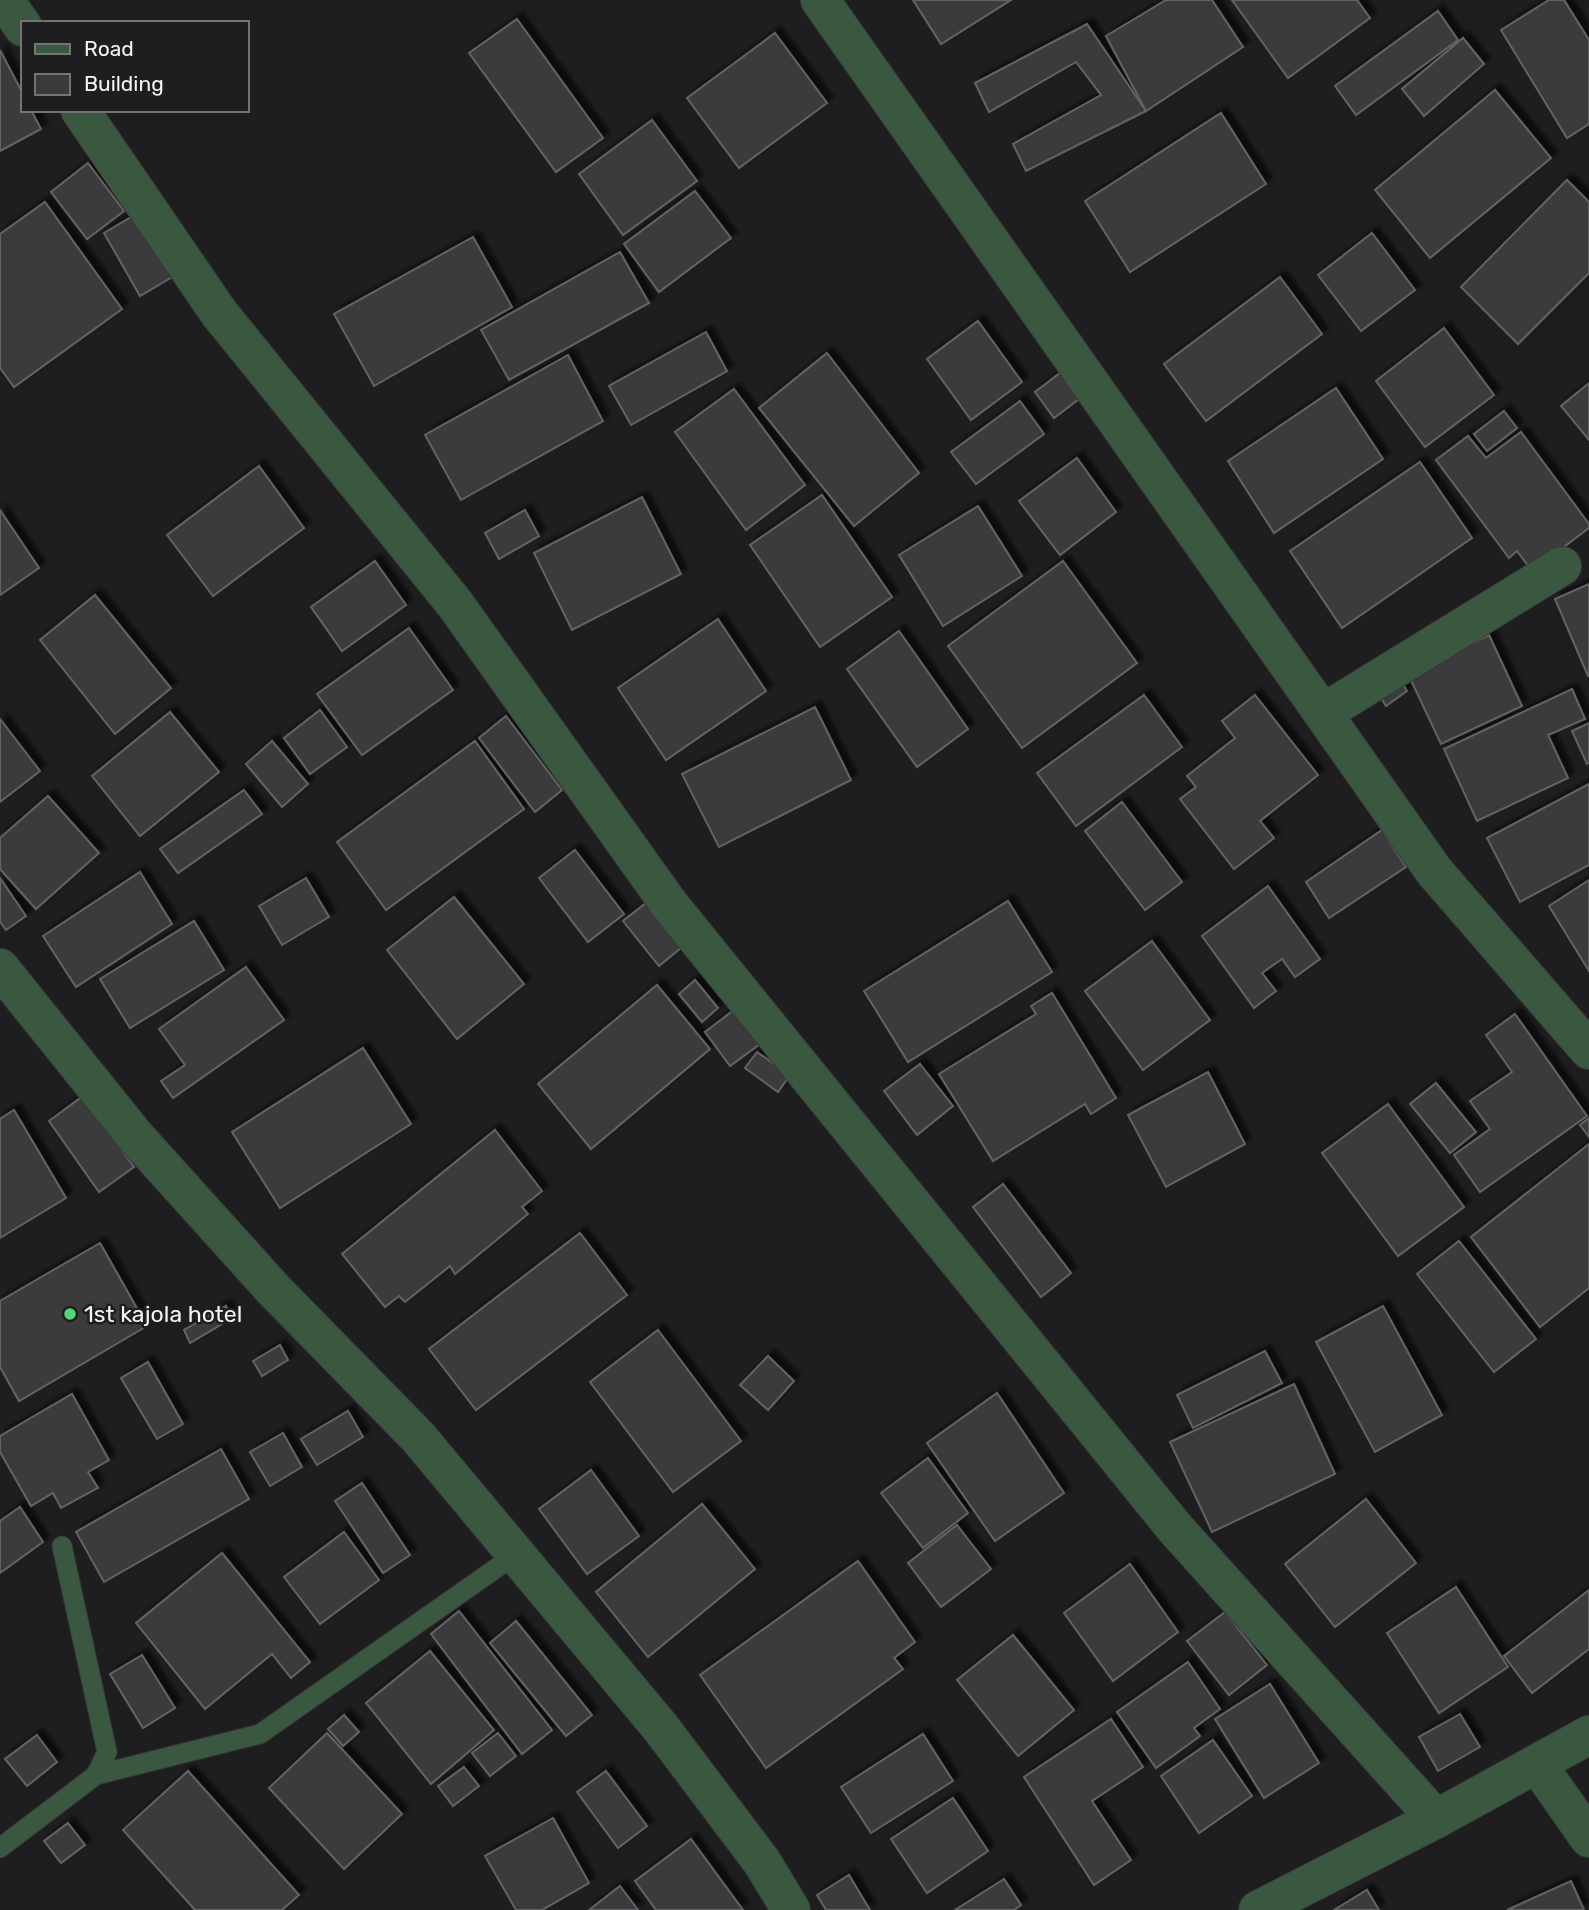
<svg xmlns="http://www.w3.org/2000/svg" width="1589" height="1910" font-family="Rubik,sans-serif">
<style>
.building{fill:#3a3a3d;stroke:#636366;stroke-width:2;filter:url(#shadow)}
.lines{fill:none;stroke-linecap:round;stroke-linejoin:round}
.lane-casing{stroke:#38383b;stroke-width:21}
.street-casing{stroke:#38383b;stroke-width:40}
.lane{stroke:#3a573f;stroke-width:19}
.street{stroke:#3a573f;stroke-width:38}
.poi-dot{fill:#52d673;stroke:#1e1e21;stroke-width:2.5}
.labels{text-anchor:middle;stroke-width:5;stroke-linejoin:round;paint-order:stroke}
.poi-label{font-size:23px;fill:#f4f4f6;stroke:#1e1e21;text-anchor:start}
</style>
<defs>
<filter id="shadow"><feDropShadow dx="6" dy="-6" stdDeviation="2" flood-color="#0009"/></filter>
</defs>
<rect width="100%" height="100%" fill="#1e1e21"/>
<g class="building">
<path d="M913 0H1011L941 44Z"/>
<path d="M1166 0H1212L1243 47 1146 111 1106 36Z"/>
<path d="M1232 0H1357L1370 18 1288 78Z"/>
<path d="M1549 0H1564L1589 40V124L1567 138 1501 30Z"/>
<path d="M1438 11 1458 40 1356 115 1335 86Z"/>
<path d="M517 19 603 138 556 172 469 53Z"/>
<path d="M1087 24 1146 111 1026 171 1013 144 1101 95 1076 62 989 112 975 83Z"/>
<path d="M775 33 827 103 739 168 687 98Z"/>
<path d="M1463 38 1484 64 1424 116 1402 89Z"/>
<path d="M0 50 23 94V110H31L41 129 0 151Z"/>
<path d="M1495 90 1551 158 1430 258 1375 190Z"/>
<path d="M1221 113 1266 184 1130 272 1085 201Z"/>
<path d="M652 120 697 181 623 235 579 174Z"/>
<path d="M88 163 124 211 87 239 51 192Z"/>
<path d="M1567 180 1589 202V273L1518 344 1461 287Z"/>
<path d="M695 191 731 238 659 292 624 244Z"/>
<path d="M45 202 122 309 14 387 0 368V234Z"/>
<path d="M138 213 174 276 140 296 104 233Z"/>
<path d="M1372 233 1415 290 1361 331 1318 275Z"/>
<path d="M473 237 512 307 374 386 334 314Z"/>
<path d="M620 252 649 303 509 380 481 330Z"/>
<path d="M1280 277 1322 334 1206 421 1164 364Z"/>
<path d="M978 321 1022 382 971 420 927 359Z"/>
<path d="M1444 328 1494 395 1425 447 1376 381Z"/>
<path d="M706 332 727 371 631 425 609 386Z"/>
<path d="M827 353 919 473 854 526 759 408Z"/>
<path d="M568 355 603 421 461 500 425 435Z"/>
<path d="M1064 370 1083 396 1054 418 1035 392Z"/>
<path d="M1589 383V440L1561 406Z"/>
<path d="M1336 388 1383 459 1274 533 1228 461Z"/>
<path d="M734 389 805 485 746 530 675 432Z"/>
<path d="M1020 401 1044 434 976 484 951 452Z"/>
<path d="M1504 411 1517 428 1487 451 1474 434Z"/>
<path d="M1521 432 1589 524V528L1532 571 1517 551 1509 558 1436 460 1468 436 1486 458Z"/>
<path d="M1077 458 1116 512 1060 555 1019 501Z"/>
<path d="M1420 462 1472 538 1342 628 1290 551Z"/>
<path d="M259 466 304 528 213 596 167 535Z"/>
<path d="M822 495 892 597 820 647 750 545Z"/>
<path d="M642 497 681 574 572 630 534 553Z"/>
<path d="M978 506 1022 576 943 626 899 555Z"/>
<path d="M0 510 39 568 0 595Z"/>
<path d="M525 510 539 536 499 559 485 533Z"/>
<path d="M375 561 406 605 342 651 311 607Z"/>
<path d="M1063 561 1137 663 1022 748 948 646Z"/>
<path d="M1589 584V675L1588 676 1555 599Z"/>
<path d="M95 595 171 688 115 734 40 640Z"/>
<path d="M718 619 766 691 666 760 618 688Z"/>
<path d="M409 628 453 690 362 755 317 694Z"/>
<path d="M899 631 968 729 917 767 847 669Z"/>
<path d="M1489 635 1522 706 1441 744 1408 674Z"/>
<path d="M1397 675 1407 691 1386 706 1376 689Z"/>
<path d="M1572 689 1585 719 1548 735 1568 778 1477 821 1444 749Z"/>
<path d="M1144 695 1182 747 1076 826 1037 773Z"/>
<path d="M1255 695 1318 775 1260 821 1274 838 1234 869 1180 799 1196 787 1187 776 1235 738 1222 721Z"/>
<path d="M815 707 851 780 719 847 682 774Z"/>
<path d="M320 710 347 747 310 774 284 738Z"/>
<path d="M170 712 219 772 140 836 92 776Z"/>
<path d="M506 716 562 790 535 812 479 738Z"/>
<path d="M0 719 40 771 0 802Z"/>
<path d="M1589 723V763L1587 764 1572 731Z"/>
<path d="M272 741 308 784 282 807 246 764Z"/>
<path d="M475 741 524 809 386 910 337 842Z"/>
<path d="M1589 784V865L1520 902 1487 838Z"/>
<path d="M244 790 262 814 178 873 160 849Z"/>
<path d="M48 796 99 853 36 909 0 869V838Z"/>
<path d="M1122 802 1182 882 1145 910 1085 831Z"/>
<path d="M1382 830 1406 867 1329 918 1306 882Z"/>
<path d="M575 850 624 914 588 942 539 878Z"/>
<path d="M140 872 172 924 76 987 43 936Z"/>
<path d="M0 878 26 916 6 930 0 922Z"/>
<path d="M306 878 329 917 282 945 259 906Z"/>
<path d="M1589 880V971L1549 906Z"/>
<path d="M1268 886 1320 959 1295 977 1282 959 1262 973 1276 991 1254 1008 1202 936Z"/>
<path d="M454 897 524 984 457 1039 387 950Z"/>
<path d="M651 899 687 943 659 966 623 921Z"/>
<path d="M1008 901 1052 972 908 1062 864 991Z"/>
<path d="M194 921 224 970 130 1028 100 979Z"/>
<path d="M1152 941 1210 1020 1143 1070 1085 991Z"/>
<path d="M246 967 284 1020 173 1098 161 1081 185 1065 159 1029Z"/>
<path d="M695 980 718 1008 702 1022 679 994Z"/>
<path d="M657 985 710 1049 591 1149 538 1084Z"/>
<path d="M1052 993 1116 1098 1091 1114 1085 1104 993 1161 939 1074 1036 1014 1031 1006Z"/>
<path d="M734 1010 760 1044 730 1066 705 1032Z"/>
<path d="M1515 1014 1587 1116 1480 1192 1454 1155 1490 1129 1470 1101 1512 1072 1486 1035Z"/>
<path d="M363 1048 411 1124 280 1208 232 1132Z"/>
<path d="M757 1052 790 1075 778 1092 745 1068Z"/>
<path d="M920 1064 953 1106 917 1135 884 1091Z"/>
<path d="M1208 1072 1245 1144 1166 1187 1128 1115Z"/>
<path d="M1436 1083 1476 1132 1450 1153 1410 1104Z"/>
<path d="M83 1096 134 1167 99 1192 49 1121Z"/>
<path d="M1388 1104 1464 1207 1398 1256 1322 1153Z"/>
<path d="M14 1110 66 1198 0 1238V1119Z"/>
<path d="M1589 1118V1137L1580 1125Z"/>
<path d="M495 1130 542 1191 522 1207 528 1214 455 1274 450 1266 405 1302 399 1296 385 1307 342 1254Z"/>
<path d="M1589 1144V1288L1540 1327 1471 1237Z"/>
<path d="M1003 1184 1071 1273 1041 1297 973 1207Z"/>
<path d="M580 1233 627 1295 476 1410 429 1349Z"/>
<path d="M1459 1241 1536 1339 1494 1372 1417 1274Z"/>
<path d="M100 1243 147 1326 19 1401 0 1367V1301Z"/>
<path d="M226 1306 232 1318 190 1343 184 1330Z"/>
<path d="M1383 1306 1442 1415 1375 1452 1316 1342Z"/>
<path d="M658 1330 741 1441 673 1492 590 1382Z"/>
<path d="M280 1345 288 1360 262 1376 253 1361Z"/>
<path d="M1265 1351 1282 1383 1193 1428 1177 1395Z"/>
<path d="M768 1356 794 1381 768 1410 740 1385Z"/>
<path d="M148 1362 183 1424 157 1439 121 1378Z"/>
<path d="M1294 1384 1335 1474 1212 1532 1170 1442Z"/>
<path d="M997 1393 1064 1493 995 1541 927 1443Z"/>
<path d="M72 1394 109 1460 88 1472 98 1488 61 1508 53 1493 31 1506 0 1452V1436Z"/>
<path d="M348 1411 363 1437 317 1465 301 1439Z"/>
<path d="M283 1433 302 1467 270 1486 250 1452Z"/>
<path d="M221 1449 249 1499 104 1582 76 1532Z"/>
<path d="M928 1458 968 1513 923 1548 881 1493Z"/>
<path d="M591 1470 639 1536 587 1574 539 1509Z"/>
<path d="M362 1483 410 1555 383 1573 335 1501Z"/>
<path d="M1366 1499 1416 1563 1335 1627 1285 1564Z"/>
<path d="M702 1504 755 1569 648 1657 596 1592Z"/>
<path d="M20 1507 43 1542 0 1573V1521Z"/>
<path d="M957 1525 991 1569 941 1607 908 1563Z"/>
<path d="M344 1532 379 1580 320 1624 284 1577Z"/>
<path d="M222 1553 310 1662 291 1678 272 1654 205 1709 136 1623Z"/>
<path d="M858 1561 915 1642 894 1658 903 1669 766 1768 700 1675Z"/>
<path d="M1130 1564 1178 1632 1113 1681 1064 1613Z"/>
<path d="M1456 1587 1508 1667 1439 1713 1387 1633Z"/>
<path d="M1589 1590V1649L1532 1693 1504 1656Z"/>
<path d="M459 1611 552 1730 522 1754 431 1634Z"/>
<path d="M1225 1612 1267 1665 1229 1695 1187 1641Z"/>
<path d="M516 1621 592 1715 566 1736 490 1643Z"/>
<path d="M1013 1635 1074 1710 1018 1756 957 1680Z"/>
<path d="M430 1651 494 1730 431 1784 366 1703Z"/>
<path d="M142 1655 175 1708 143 1728 110 1674Z"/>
<path d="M1188 1662 1220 1709 1194 1728 1200 1736 1156 1768 1117 1712Z"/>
<path d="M1270 1684 1319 1763 1264 1798 1215 1719Z"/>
<path d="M1460 1714 1480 1747 1438 1771 1419 1737Z"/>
<path d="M344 1715 359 1732 343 1746 328 1729Z"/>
<path d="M1111 1719 1143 1767 1092 1801 1131 1860 1094 1885 1024 1777Z"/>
<path d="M327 1733 402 1814 344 1869 269 1788Z"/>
<path d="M498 1733 516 1756 490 1776 472 1753Z"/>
<path d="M923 1734 953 1781 871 1833 841 1787Z"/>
<path d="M37 1735 57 1762 27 1786 5 1759Z"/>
<path d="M1213 1740 1252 1796 1199 1833 1161 1776Z"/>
<path d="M464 1767 479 1786 453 1806 438 1786Z"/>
<path d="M188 1771 299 1895 282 1910H195L123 1830Z"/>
<path d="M606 1771 647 1826 618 1848 577 1792Z"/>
<path d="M953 1798 988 1851 927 1893 891 1839Z"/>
<path d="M553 1818 589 1883 542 1910H516L485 1856Z"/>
<path d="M68 1823 85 1845 61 1863 44 1841Z"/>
<path d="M691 1839 743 1910H656L635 1881Z"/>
<path d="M849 1875 870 1910H826L817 1895Z"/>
<path d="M1004 1879 1021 1905 1014 1910H955Z"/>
<path d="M1571 1881 1584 1910H1507Z"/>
<path d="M620 1886 638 1910H589Z"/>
<path d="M1367 1890 1379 1910H1334Z"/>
</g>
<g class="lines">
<g class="lane-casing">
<g id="lane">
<path d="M96 1775 260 1734 515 1555"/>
<path d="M0 1848 96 1775 107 1752 62 1546"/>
</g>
</g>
<g class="street-casing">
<g id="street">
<path d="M820 0 1434 871 1589 1050"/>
<path d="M8 5 23 27"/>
<path d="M80 110 219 313 455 604 669 904 1174 1527 1436 1819"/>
<path d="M1323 713 1562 566"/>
<path d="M0 968 135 1136 273 1289 418 1437 661 1728 762 1862 791 1910"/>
<path d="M1537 1764 1589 1838"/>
<path d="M1258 1910 1436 1819 1589 1735"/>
</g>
</g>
<use href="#lane" class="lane"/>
<use href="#street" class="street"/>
</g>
<circle class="poi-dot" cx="70" cy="1314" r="7"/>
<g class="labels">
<g class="poi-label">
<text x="84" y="1322">1st kajola hotel</text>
</g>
</g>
<rect x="21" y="21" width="228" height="91" fill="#1e1e21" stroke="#747476" stroke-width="2"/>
<rect x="35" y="44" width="35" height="10" fill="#3a573f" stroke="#747476" stroke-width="2"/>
<text x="84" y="56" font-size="21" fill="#f4f4f6">Road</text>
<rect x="35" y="74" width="35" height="21" fill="#3a3a3d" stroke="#747476" stroke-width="2"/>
<text x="84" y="91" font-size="21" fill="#f4f4f6">Building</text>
</svg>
